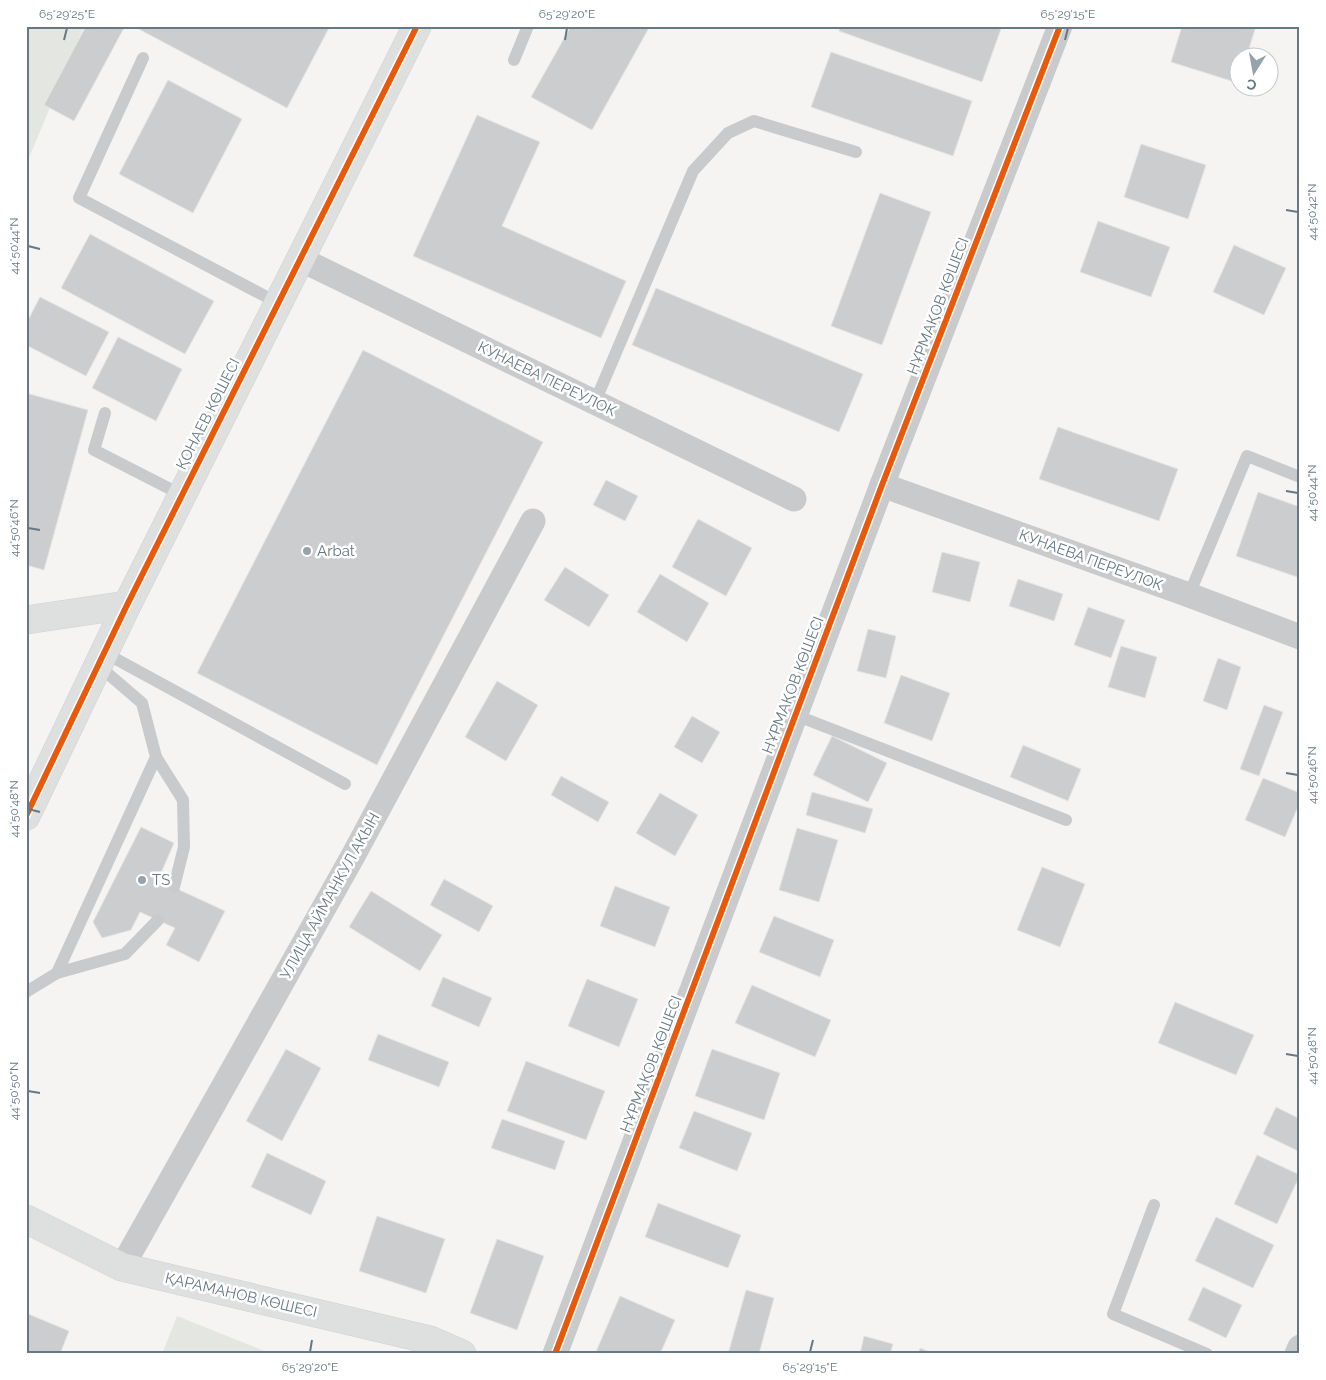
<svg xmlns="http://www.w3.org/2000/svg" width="1326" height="1380" font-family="Raleway,sans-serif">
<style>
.green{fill:#e4e7e1}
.building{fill:#cccdce;stroke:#e4e4e3}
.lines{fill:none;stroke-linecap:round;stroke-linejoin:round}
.secondary-casing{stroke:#d0d1d2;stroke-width:29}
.lane{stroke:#c9cacb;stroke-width:12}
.street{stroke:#c9cacb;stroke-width:25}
.secondary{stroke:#dedfdf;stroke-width:28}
.cycleway-casing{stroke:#fff;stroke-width:9}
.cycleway{stroke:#e8590c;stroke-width:6}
.ticks{fill:none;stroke:#657883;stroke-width:2}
.poi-dot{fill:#97a3aa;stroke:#fff;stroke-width:2}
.labels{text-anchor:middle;stroke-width:5;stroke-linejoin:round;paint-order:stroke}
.street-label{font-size:15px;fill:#657883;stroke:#fff}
.poi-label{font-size:15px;fill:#657883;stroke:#fff;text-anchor:start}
.neatline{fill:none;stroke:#657883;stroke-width:2}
.ticks-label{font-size:12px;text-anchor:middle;fill:#657883}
</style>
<rect width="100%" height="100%" fill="#f5f4f3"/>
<g class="green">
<path d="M26 26H84L26 165Z"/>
<path d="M177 1316 272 1354H162Z"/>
</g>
<g class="building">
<path d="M86 26H125L74 121 44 105Z"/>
<path d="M133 26H330L287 108Z"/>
<path d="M571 26H650L592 130 531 97Z"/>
<path d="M840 26H1002L982 82 839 31Z"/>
<path d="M1182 26H1256L1246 58H1238V83L1171 62Z"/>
<path d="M831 52 972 101 953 156 811 107Z"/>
<path d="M168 80 242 119 193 213 119 174Z"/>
<path d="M477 115 540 142 502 226 626 281 601 338 413 256Z"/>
<path d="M1141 144 1206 165 1188 219 1124 197Z"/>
<path d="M880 193 931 212 882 345 831 326Z"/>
<path d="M1098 221 1170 247 1151 297 1080 272Z"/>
<path d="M90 234 214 301 185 354 61 288Z"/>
<path d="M1234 245 1286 268 1264 315 1213 292Z"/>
<path d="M656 288 863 374 839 432 632 345Z"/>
<path d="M40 297 109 332 86 376 26 345V324Z"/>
<path d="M118 337 182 369 156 421 92 388Z"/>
<path d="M363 350 543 442 377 765 197 673Z"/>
<path d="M26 393 88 410 44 570 26 565Z"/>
<path d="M1058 427 1178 469 1159 521 1039 479Z"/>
<path d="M606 480 638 496 625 521 593 505Z"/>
<path d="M1258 492 1300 507V578L1236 556Z"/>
<path d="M698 519 752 548 726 596 672 567Z"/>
<path d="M942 552 980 562 970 602 932 592Z"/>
<path d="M565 567 609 595 589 627 544 600Z"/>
<path d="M660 574 709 603 687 642 637 612Z"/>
<path d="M1018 579 1063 594 1054 621 1009 606Z"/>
<path d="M1088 607 1125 620 1111 658 1074 645Z"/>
<path d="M868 629 896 636 886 678 857 671Z"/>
<path d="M1121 646 1157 657 1145 698 1108 687Z"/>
<path d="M1218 658 1241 667 1227 710 1203 701Z"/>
<path d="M901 675 950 693 932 741 884 723Z"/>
<path d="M497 681 538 705 506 761 465 737Z"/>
<path d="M1264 705 1283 712 1259 776 1240 769Z"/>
<path d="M692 716 720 732 702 763 674 747Z"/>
<path d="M832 736 887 763 868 802 813 775Z"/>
<path d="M1023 745 1081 769 1068 801 1010 777Z"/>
<path d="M561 776 609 802 598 822 551 795Z"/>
<path d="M1263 778 1300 793V802L1285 837 1245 820Z"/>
<path d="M812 792 873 809 865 833 806 815Z"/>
<path d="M660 793 698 815 675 856 636 833Z"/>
<path d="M141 827 174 843 158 880 225 911 199 962 166 945 175 928 140 912 131 930 102 938 93 922Z"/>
<path d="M797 828 838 840 819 902 779 890Z"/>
<path d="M1042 867 1085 884 1060 947 1017 930Z"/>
<path d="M444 879 493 906 479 932 430 905Z"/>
<path d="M615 886 670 907 655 947 600 926Z"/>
<path d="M371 891 442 935 420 971 349 927Z"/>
<path d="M774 916 834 940 820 977 759 952Z"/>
<path d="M443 977 492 998 479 1027 431 1006Z"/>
<path d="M587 979 638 999 619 1047 568 1026Z"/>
<path d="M752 985 831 1020 815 1057 735 1023Z"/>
<path d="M1175 1002 1254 1035 1236 1075 1158 1043Z"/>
<path d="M378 1034 449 1062 439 1087 368 1060Z"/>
<path d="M286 1049 321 1068 282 1141 246 1121Z"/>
<path d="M712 1049 780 1073 764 1120 695 1096Z"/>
<path d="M526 1061 605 1091 586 1140 507 1111Z"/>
<path d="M1276 1107 1300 1119V1152L1263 1134Z"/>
<path d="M694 1111 752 1133 737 1171 679 1148Z"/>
<path d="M502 1119 565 1141 555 1170 491 1148Z"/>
<path d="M267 1153 326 1181 311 1215 251 1187Z"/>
<path d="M1257 1155 1300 1175 1277 1224 1234 1204Z"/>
<path d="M658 1203 741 1235 728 1268 645 1237Z"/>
<path d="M377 1216 445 1239 426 1293 359 1271Z"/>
<path d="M1216 1217 1274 1245 1253 1288 1195 1261Z"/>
<path d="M497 1239 544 1256 517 1330 470 1313Z"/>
<path d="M1203 1287 1242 1305 1226 1338 1188 1320Z"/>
<path d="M746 1290 774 1298 759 1354H728Z"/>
<path d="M620 1296 675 1320 660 1354H595Z"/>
<path d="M26 1313 69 1331 60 1354H26Z"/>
<path d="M864 1336 893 1344 890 1354H860Z"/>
<path d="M920 1348 935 1354H918Z"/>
</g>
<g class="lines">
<g class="secondary-casing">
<g id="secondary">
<path d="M26 620 127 605"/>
<path d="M26 816 127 605 417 26"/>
<path d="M26 1219 122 1267 430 1340 462 1354"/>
</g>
</g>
<g class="lane">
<path d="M143 58 79 198 278 303"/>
<path d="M514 60 528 26"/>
<path d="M595 402 693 171 728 133 754 121 856 152"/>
<path d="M105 413 94 450 182 495"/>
<path d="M1189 595 1247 456 1300 477"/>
<path d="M105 653 345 784"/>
<path d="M795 715 1066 820"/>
<path d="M156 757 183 800 184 847 174 887"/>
<path d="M57 973 125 954 158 920"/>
<path d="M26 992 57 973 156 757 142 703 99 666"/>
<path d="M1154 1205 1113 1314 1207 1354"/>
</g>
<g class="street">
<path d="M300 259 794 499"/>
<path d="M882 485 1189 595 1300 637"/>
<path d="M122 1267 353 856 533 521"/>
<path d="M555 1354 882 485 1060 26"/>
<path d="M1297 1354 1300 1347"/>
</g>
<use href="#secondary" class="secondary"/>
<g class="cycleway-casing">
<g id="cycleway">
<path d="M26 816 127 605 417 26"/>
<path d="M555 1354 882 485 1060 26"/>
</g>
</g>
<use href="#cycleway" class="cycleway"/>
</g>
<path class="ticks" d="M64 40 67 28M565 40 567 28M1065 40 1068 28M1286 210 1298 212M28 246 40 249M1286 491 1298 493M28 528 40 530M1286 773 1298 775M28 809 40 812M1286 1054 1298 1056M28 1091 40 1093M310 1352 312 1340M810 1352 813 1340"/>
<g class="poi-dot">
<circle cx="307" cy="551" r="5"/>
<circle cx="142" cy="880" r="5"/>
</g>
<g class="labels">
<g class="street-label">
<text transform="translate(938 306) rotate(-69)" y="5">НҰРМАҚОВ КӨШЕСІ</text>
<text transform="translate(547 379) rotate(26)" y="5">КУНАЕВА ПЕРЕУЛОК</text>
<text transform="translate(208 414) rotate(-63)" y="5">ҚОНАЕВ КӨШЕСІ</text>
<text transform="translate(1091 560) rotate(20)" y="5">КУНАЕВА ПЕРЕУЛОК</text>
<text transform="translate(793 685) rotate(-69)" y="5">НҰРМАҚОВ КӨШЕСІ</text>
<text transform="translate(330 896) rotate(-61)" y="5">УЛИЦА АЙМАНКУЛ АКЫН</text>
<text transform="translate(651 1064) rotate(-69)" y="5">НҰРМАҚОВ КӨШЕСІ</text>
<text transform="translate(241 1295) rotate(13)" y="5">ҚАРАМАНОВ КӨШЕСІ</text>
</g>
<g class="poi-label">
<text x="317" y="556">Arbat</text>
<text x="152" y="885">TS</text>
</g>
</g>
<rect width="1326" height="1380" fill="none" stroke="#ffffff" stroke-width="55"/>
<g transform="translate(1254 72) rotate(191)"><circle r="24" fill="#ffffff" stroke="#c1c9cd"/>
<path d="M0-4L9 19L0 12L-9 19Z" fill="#97a3aa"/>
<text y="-8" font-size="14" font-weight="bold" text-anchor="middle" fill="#657883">С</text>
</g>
<rect x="28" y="28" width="1270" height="1324" class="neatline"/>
<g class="ticks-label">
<text x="67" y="18">65°29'25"E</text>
<text x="567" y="18">65°29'20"E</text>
<text x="1068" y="18">65°29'15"E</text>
<text transform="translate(1312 212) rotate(-90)" y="4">44°50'42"N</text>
<text transform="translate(14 246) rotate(-90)" y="4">44°50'44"N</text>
<text transform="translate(1312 493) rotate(-90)" y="4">44°50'44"N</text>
<text transform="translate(14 528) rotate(-90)" y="4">44°50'46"N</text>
<text transform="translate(1312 775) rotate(-90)" y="4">44°50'46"N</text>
<text transform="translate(14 809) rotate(-90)" y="4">44°50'48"N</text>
<text transform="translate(1312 1056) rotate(-90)" y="4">44°50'48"N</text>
<text transform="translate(14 1091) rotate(-90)" y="4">44°50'50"N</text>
<text x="310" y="1371">65°29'20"E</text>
<text x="810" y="1371">65°29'15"E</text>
</g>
</svg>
